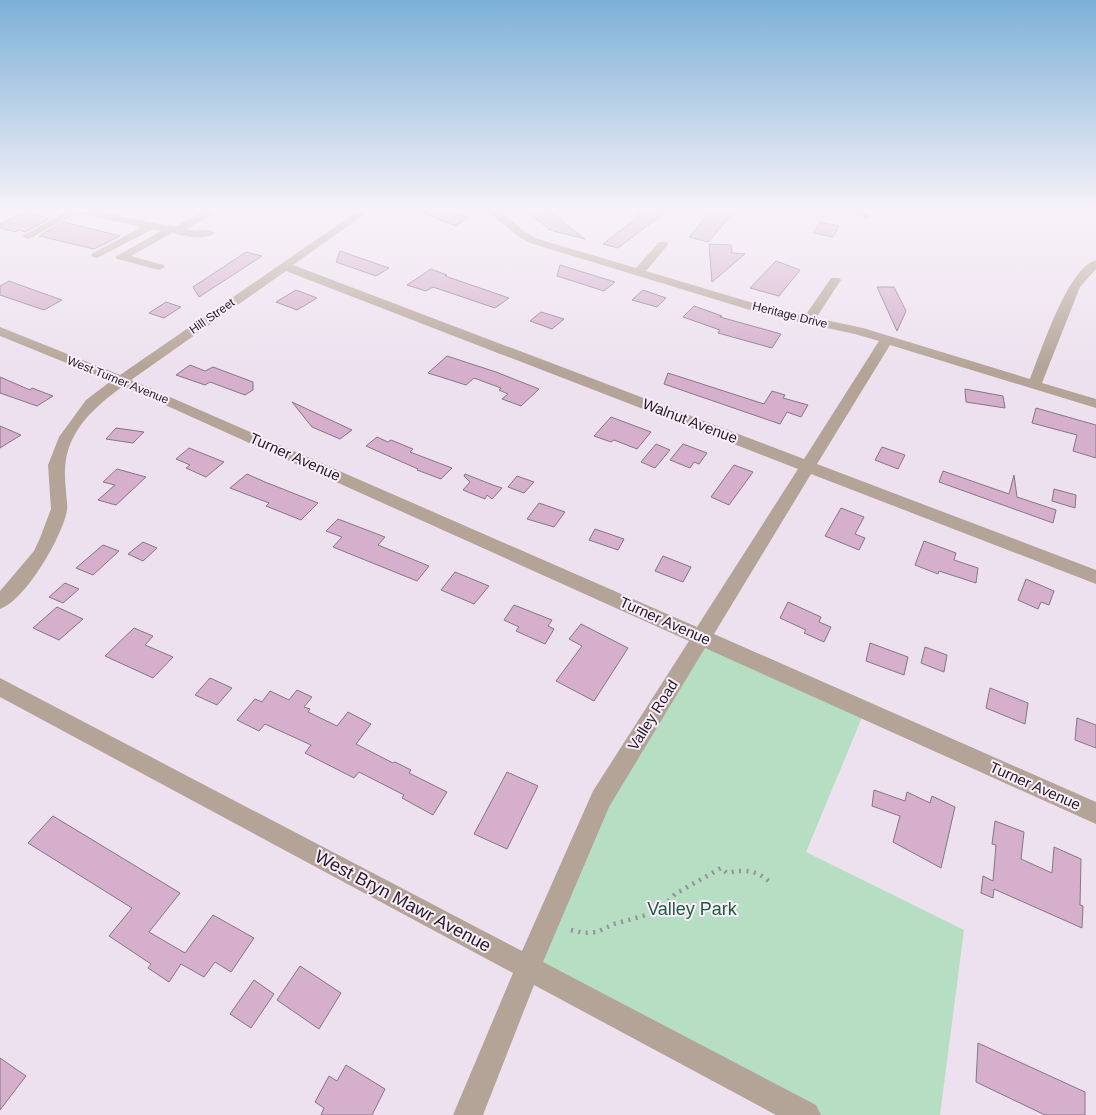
<svg xmlns="http://www.w3.org/2000/svg" width="1096" height="1115" font-family="Arial,sans-serif">
<style>
.green{fill:#b5dec2}
.building{fill:#d5afcc;stroke:#857782}
.lines{fill:none;stroke-linecap:round;stroke-linejoin:round}
.path{stroke:#988f99;stroke-width:4.5;stroke-dasharray:2 5.5;stroke-linecap:butt}
.minor{fill:#b4a497;fill-rule:evenodd}
.labels{text-anchor:middle;stroke-width:4;stroke-linejoin:round;paint-order:stroke}
.far-street-label{font-size:12px;fill:#211d22;stroke:#fbeefc}
.street-label{font-size:15px;fill:#211d22;stroke:#fbeefc}
.near-street-label{font-size:18px;fill:#211d22;stroke:#fbeefc}
.near-park-label{font-size:18px;fill:#1c5d39;stroke:#fbeefc}
</style>
<rect width="100%" height="100%" fill="#ede1ef"/>
<path class="green" d="M702 637 865 710 806 852 964 930 940 1115H806L527 967 554 904Z"/>
<g class="building">
<path d="M421 211H452L468 218 455 226Z"/>
<path d="M527 211H549L585 239 550 230Z"/>
<path d="M636 211H667L618 248 603 244 638 217Z"/>
<path d="M711 211H735L708 242 689 237Z"/>
<path d="M25 212 49 219 25 232 19 230 15 232 0 228V224Z"/>
<path d="M64 222 120 236 94 249 39 236Z"/>
<path d="M820 222 839 226 833 237 813 233Z"/>
<path d="M709 244 731 245 732 253 745 254 712 282Z"/>
<path d="M340 251 389 268 376 276 336 262Z"/>
<path d="M246 252 262 256 199 297 193 287Z"/>
<path d="M776 261 800 270 779 296 750 288Z"/>
<path d="M560 265 615 282 604 291 557 276Z"/>
<path d="M431 269 447 275 445 276 509 298 495 308 433 287 426 291 407 285Z"/>
<path d="M9 281 17 284 62 300 44 310 0 295V286Z"/>
<path d="M877 287H894L906 311 897 331Z"/>
<path d="M296 290 317 298 297 310 276 302Z"/>
<path d="M643 290 666 298 657 307 632 300Z"/>
<path d="M166 302 181 307 164 318 149 313Z"/>
<path d="M694 306 722 316 720 317 781 334 772 348 718 333 720 330 683 317Z"/>
<path d="M541 312 564 319 552 329 530 321Z"/>
<path d="M447 356 496 372 539 389 521 406 502 399 508 394 499 390 501 388 474 378 466 385 428 373Z"/>
<path d="M190 365 205 371 213 367 253 382V390L245 395 210 382 205 385 176 375Z"/>
<path d="M668 373 764 404 772 391 785 395 783 398 808 405 801 417 787 412 780 424 664 384Z"/>
<path d="M0 377 30 390 32 388 53 396 37 406 0 393Z"/>
<path d="M965 389 1003 396 1005 408 966 402Z"/>
<path d="M292 402 352 430 340 439 312 427Z"/>
<path d="M1036 408 1096 425V458L1073 451 1077 435 1032 423Z"/>
<path d="M611 417 651 432 637 449 614 440 611 442 594 436Z"/>
<path d="M0 426 21 435 0 448Z"/>
<path d="M116 428 144 432 133 443 106 439Z"/>
<path d="M377 437 388 442 391 440 413 449 410 452 452 468 441 479 417 470 418 469 366 446Z"/>
<path d="M656 444 670 450 655 468 641 462Z"/>
<path d="M683 444 707 453 699 464 694 462 690 468 670 460Z"/>
<path d="M882 447 905 455 898 469 875 460Z"/>
<path d="M189 448 224 462 206 477 186 468 190 465 176 459Z"/>
<path d="M734 465 753 472 729 505 711 497Z"/>
<path d="M117 469 146 477 116 505 98 500 115 485 103 482Z"/>
<path d="M943 471 1009 494 1014 475 1017 497 1056 510 1053 523 939 482Z"/>
<path d="M247 474 265 482 318 503 301 520 266 506 269 503 230 488Z"/>
<path d="M465 474 493 485 502 488 492 499 487 495 485 499 463 490 470 482 464 476Z"/>
<path d="M517 476 534 482 524 493 508 487Z"/>
<path d="M1054 489 1076 495 1075 508 1052 501Z"/>
<path d="M539 503 565 512 554 527 527 519Z"/>
<path d="M841 508 864 517 855 534 865 538 859 550 825 536Z"/>
<path d="M338 519 385 537 378 545 429 566 417 581 333 547 342 537 326 531Z"/>
<path d="M595 529 624 539 618 550 589 540Z"/>
<path d="M924 541 956 553 954 560 978 568 976 583 939 571 938 574 915 565Z"/>
<path d="M143 542 157 548 143 561 128 554Z"/>
<path d="M103 545 119 551 93 575 76 568Z"/>
<path d="M663 556 691 567 683 582 655 571Z"/>
<path d="M455 572 489 586 474 604 441 590Z"/>
<path d="M1026 579 1054 591 1049 605 1041 602 1038 609 1018 600Z"/>
<path d="M65 583 79 589 63 603 49 597Z"/>
<path d="M788 602 821 617 819 622 831 627 824 642 804 633 806 630 780 618Z"/>
<path d="M514 605 552 620 548 626 554 629 545 644 516 631 519 627 504 620Z"/>
<path d="M57 607 83 619 59 640 33 628Z"/>
<path d="M581 624 628 648 594 701 556 681 582 646 569 639Z"/>
<path d="M134 628 153 636 145 645 173 657 153 678 105 656Z"/>
<path d="M870 643 908 657 904 675 866 661Z"/>
<path d="M925 647 947 655 944 672 921 663Z"/>
<path d="M210 678 232 688 217 705 195 695Z"/>
<path d="M990 688 1028 703 1025 724 986 708Z"/>
<path d="M297 690 312 697 304 707 310 709 308 712 337 726 348 712 371 724 356 744 393 763 395 762 411 770 409 773 447 792 433 815 402 798 404 795 359 772 354 778 305 753 311 745 265 724 259 731 237 720 255 699 262 702 270 691 289 700Z"/>
<path d="M1077 718 1096 725V748L1075 740Z"/>
<path d="M507 772 538 786 507 849 474 834Z"/>
<path d="M874 790 905 801 907 792 930 803 932 796 955 807 941 868 893 842 900 816 872 806Z"/>
<path d="M53 816 180 893 149 932 185 953 213 915 254 938 231 972 215 962 204 977 181 964 169 982 148 968 151 964 109 936 132 908 28 843Z"/>
<path d="M995 821 1024 832 1021 859 1052 873 1054 847 1081 859 1080 905 1083 906 1082 928 994 889 993 898 981 893 983 876 993 881 996 845 992 844Z"/>
<path d="M300 966 341 993 319 1029 277 1000Z"/>
<path d="M254 980 274 994 251 1028 230 1014Z"/>
<path d="M978 1043 1085 1092V1115H1045L976 1082Z"/>
<path d="M0 1058 26 1076 0 1110Z"/>
<path d="M346 1065 385 1089 372 1115H321L324 1108 315 1102 329 1076 337 1081Z"/>
</g>
<g class="lines">
<path class="path" d="M571 930 584 933 597 932 614 924 643 916 664 906 675 894 721 868 727 873C745 869 757 870 771 883"/>
<g class="minor">
<path d="M67 211H94L175 227 204 211H216L186 230H210L215 233C206 241 184 236 172 233L131 256 163 265 165 267 159 270 117 259 115 257 161 231 153 229 97 258 93 257 91 255 93 253 142 227 77 213 31 238 27 239 22 236Z"/>
<path d="M358 211H369L293 265 804 459 879 341 855 334 770 316 530 243 518 236 487 211 501 212 525 232 538 239 636 268 659 242H667L668 244 667 246 646 271 777 310 805 316 831 278H839L841 280 816 318 863 328 1030 379C1041 352 1068 267 1096 260V269L1080 287 1042 383 1096 399V408L890 345 817 464 1096 570V584L811 474 714 634 1096 802V824L705 648 609 807 543 962 816 1105 821 1115H776L534 985 483 1115H453L513 973 0 697V678L522 951 593 791 689 641 123 386C103 401 84 416 73 438 64 456 64 472 66 491 66 497 68 504 67 510 63 536 25 601 0 609V591L34 551 40 538 51 509 48 465 59 437 86 400 111 381 0 336V327L120 375ZM286 271 798 469 697 627 131 380Z"/>
<path d="M851 211H863L871 216 866 219Z"/>
</g>
</g>
<linearGradient id="sky" x2="0" y2="1"><stop stop-color="#7cb0d7"/><stop offset="0.57" stop-color="#f7f2f8"/><stop offset="1" stop-color="#f7f2f8" stop-opacity="0"/></linearGradient>
<rect width="1096" height="367" fill="url(#sky)"/>
<g class="labels">
<g class="far-street-label">
<text transform="translate(790 315) rotate(14)" y="4">Heritage Drive</text>
<text transform="translate(212 316) rotate(-35)" y="4">Hill Street</text>
<text transform="translate(118 380) rotate(22)" y="4">West Turner Avenue</text>
</g>
<g class="street-label">
<text transform="translate(690 421) rotate(21)" y="5">Walnut Avenue</text>
<text transform="translate(295 457) rotate(24)" y="5">Turner Avenue</text>
<text transform="translate(665 621) rotate(24)" y="5">Turner Avenue</text>
<text transform="translate(653 715) rotate(-58)" y="5">Valley Road</text>
<text transform="translate(1035 786) rotate(24)" y="5">Turner Avenue</text>
</g>
<g class="near-street-label">
<text transform="translate(403 901) rotate(28)" y="6">West Bryn Mawr Avenue</text>
</g>
<g class="near-park-label">
<text x="692" y="915">Valley Park</text>
</g>
</g>
</svg>
